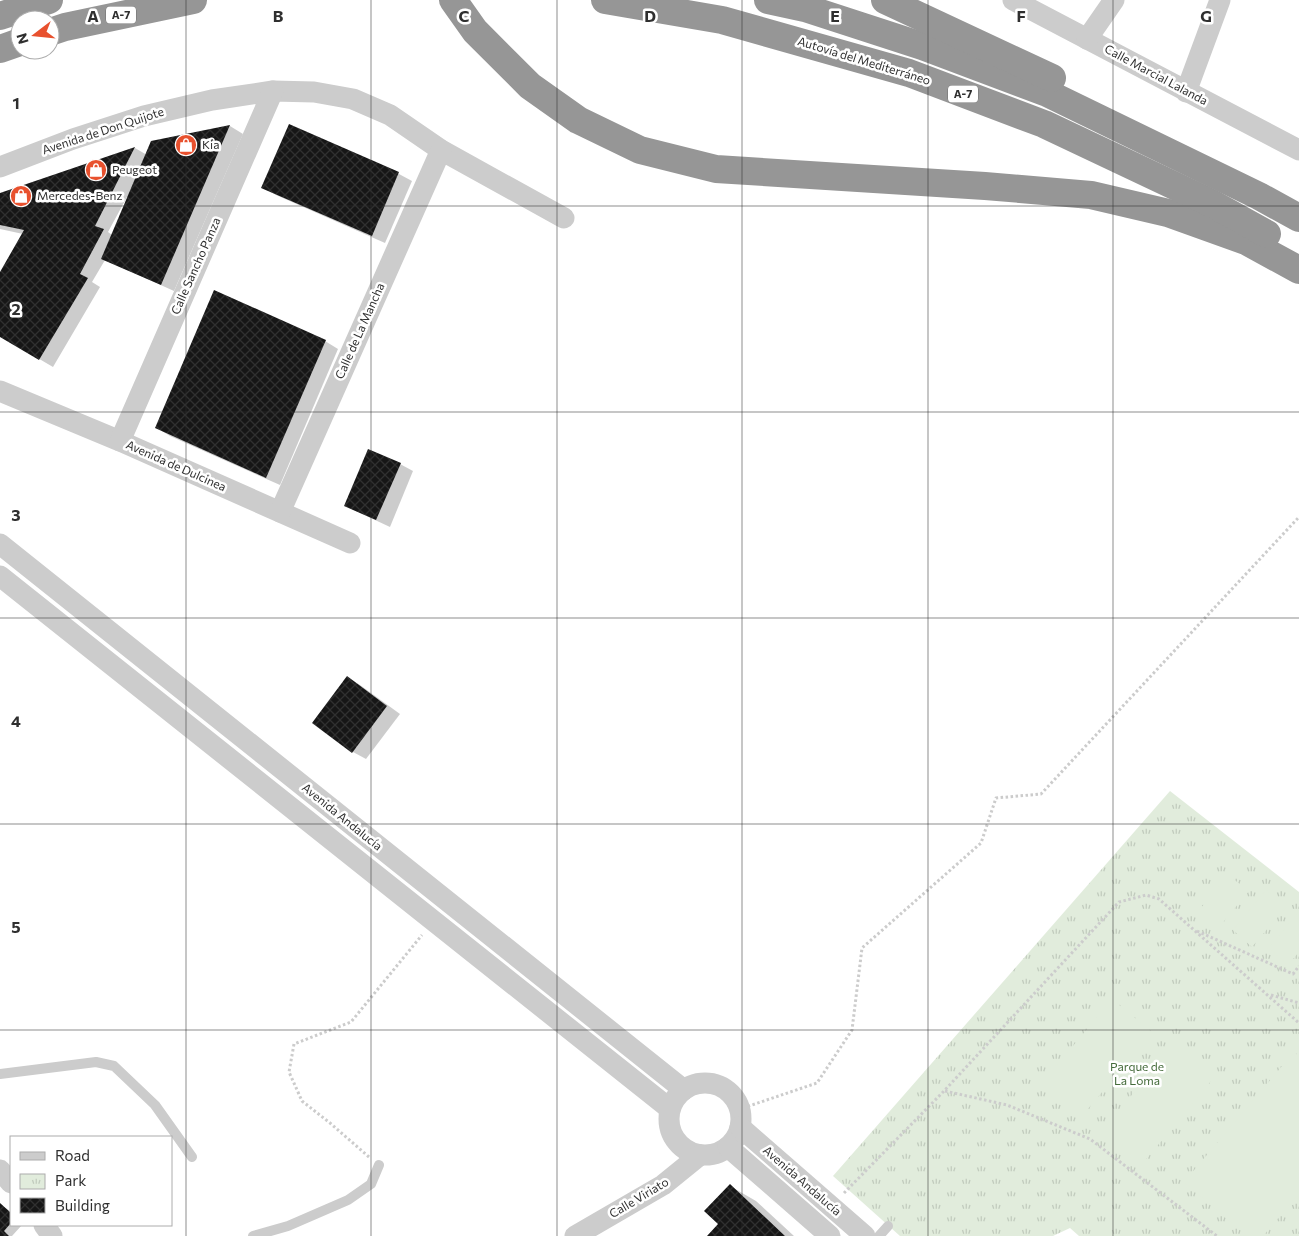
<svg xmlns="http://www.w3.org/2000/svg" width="1299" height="1236" font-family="Commissioner,sans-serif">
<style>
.park{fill:url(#park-tufts)}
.pitch{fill:#e1ecdc}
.shadow{fill:#0003;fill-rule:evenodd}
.building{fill:url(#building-cross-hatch)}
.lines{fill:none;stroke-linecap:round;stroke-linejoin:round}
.path{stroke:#ccc;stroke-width:3;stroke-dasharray:2.5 2.5;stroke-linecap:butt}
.service{stroke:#ccc;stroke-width:10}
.minor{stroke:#ccc;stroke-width:21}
.motorway{stroke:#969696;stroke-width:28}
.grid{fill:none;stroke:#2f2f2f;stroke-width:1;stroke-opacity:0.55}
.labels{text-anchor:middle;stroke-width:5;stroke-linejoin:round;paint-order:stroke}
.shield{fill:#fff;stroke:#6d6d6d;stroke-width:1}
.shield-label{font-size:11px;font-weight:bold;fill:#2f2f2f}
.street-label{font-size:12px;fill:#2f2f2f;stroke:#fff}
.poi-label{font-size:12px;fill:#2f2f2f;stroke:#fff;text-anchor:start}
.park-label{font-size:12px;fill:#456b3b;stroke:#fff}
.grid-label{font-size:16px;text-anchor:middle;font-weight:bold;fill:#2f2f2f;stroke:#fff;stroke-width:5;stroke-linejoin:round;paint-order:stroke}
</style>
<defs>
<pattern id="park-tufts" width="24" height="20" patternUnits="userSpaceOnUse" patternTransform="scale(1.25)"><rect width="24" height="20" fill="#e1ecdc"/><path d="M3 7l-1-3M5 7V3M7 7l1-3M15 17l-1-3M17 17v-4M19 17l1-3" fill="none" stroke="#c1cbbd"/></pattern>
<pattern id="building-cross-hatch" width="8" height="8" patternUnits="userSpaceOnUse" patternTransform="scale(1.25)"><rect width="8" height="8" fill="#161616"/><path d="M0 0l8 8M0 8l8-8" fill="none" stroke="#303030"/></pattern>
</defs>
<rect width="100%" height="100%" fill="#fff"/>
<path class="park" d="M1170 791 1299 892V1236H1079L1070 1228 1053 1236H900L833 1176Z"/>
<g class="pitch">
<path d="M1228 875 1249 891 1215 932 1195 915Z"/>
<path d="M1266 890 1287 906 1252 947 1233 930Z"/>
<path d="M1299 911V952L1288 965 1269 948Z"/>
<path d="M1112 999 1152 1032 1083 1115 1043 1082Z"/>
<path d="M1172 1046 1212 1080 1143 1163 1103 1130Z"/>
<path d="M1294 1052 1299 1056V1194L1263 1236H1247L1184 1182Z"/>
</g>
<g class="shadow">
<path d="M230 126 243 134 174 291 105 260 92 282 100 287 53 367 0 336V274L23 234 0 229V194L135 148 147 155 152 142ZM127 197 128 198 112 235 108 232Z"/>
<path d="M289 126 399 174 412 181 385 243 276 195 263 187Z"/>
<path d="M215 292 325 341 338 349 280 485 170 436 157 428Z"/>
<path d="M400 464 413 471 390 527 345 506Z"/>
<path d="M347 677 360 685 400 714 366 759 353 752 313 722Z"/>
<path d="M730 1186 756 1201 794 1236H709L720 1224Z"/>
<path d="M0 1204 11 1212V1225H22L12 1236H0Z"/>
</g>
<g class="building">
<path d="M289 124 399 172 372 236 261 188Z"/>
<path d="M230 125 161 285 101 259 151 141Z"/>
<path d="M135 147 95 226 104 229 80 274 88 278 39 360 0 337V272L24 230 0 225V193Z"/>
<path d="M214 290 326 340 266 478 155 428Z"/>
<path d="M368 449 401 463 376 520 344 506Z"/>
<path d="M347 676 387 706 352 753 312 723Z"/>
<path d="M730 1184 785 1236H707L718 1224 704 1211Z"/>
<path d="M0 1203 11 1213V1223L4 1231 9 1236H0Z"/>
</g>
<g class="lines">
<g class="path">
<path d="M1197 931 1293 974 1299 966"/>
<path d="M1271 995 1299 1003"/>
<path d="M945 1091 1007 1105 1090 1139 1217 1236"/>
<path d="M743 1108 817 1083 852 1030 862 948 981 843 996 798 1041 794 1299 517"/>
<path d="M369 1157 330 1123 302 1101 289 1072 294 1044 351 1022 422 935"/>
<path d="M844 1193 944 1091 1119 902 1146 895 1159 899 1299 1023"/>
</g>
<g class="service">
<path d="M0 1074 96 1062 114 1066 155 1105 192 1157"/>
<path d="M253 1236 288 1226 348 1200 371 1184 379 1165"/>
<path d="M879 1236 888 1226"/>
</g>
<g class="minor">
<path d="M1013 0 1299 150"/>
<path d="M1087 39 1114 0"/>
<path d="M1186 92 1220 0"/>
<path d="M0 167 73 139 144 116 212 100 273 91 314 92 353 99 390 115 441 150 564 218"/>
<path d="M0 391 120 441 350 543"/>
<path d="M120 441 273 91"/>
<path d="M280 512 441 150"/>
<path d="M0 544 684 1090"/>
<path d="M0 576 670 1109"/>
<circle cx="705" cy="1119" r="36"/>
<path d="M740 1127 865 1236"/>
<path d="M728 1147 830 1236"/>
<path d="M0 1170 11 1183"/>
<path d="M44 1225 52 1236"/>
<path d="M575 1236 663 1185 700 1155"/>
</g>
<g class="motorway">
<path d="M453 0 475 31 530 86 578 120 640 150 716 169 985 186 1091 195 1168 213 1246 241 1299 270"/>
<path d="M605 0 722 20 909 73 1044 124 1211 203 1267 234"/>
<path d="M768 0 805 8 922 46 1047 93 1259 196 1299 218"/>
<path d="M885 0 1052 78"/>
<path d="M0 16 49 0"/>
<path d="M50 32 65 27 193 0"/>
<path d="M0 49 20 42"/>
</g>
</g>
<path class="grid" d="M186 0V1236M371 0V1236M557 0V1236M742 0V1236M928 0V1236M1113 0V1236M0 206H1299M0 412H1299M0 618H1299M0 824H1299M0 1030H1299"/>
<defs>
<g id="shop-disc" transform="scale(1.125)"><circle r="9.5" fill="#e8512e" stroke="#fff"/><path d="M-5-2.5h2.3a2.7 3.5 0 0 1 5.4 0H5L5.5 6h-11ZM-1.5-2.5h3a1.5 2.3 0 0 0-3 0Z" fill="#fff"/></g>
</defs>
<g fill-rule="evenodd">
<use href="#shop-disc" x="186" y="145"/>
<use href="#shop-disc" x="96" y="170"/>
<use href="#shop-disc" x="21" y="196"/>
</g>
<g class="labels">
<g class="shield">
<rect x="106" y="6.5" width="30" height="17" rx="4"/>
<rect x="948" y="85.5" width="30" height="17" rx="4"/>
</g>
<g class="shield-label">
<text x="121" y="19">A-7</text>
<text x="963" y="98">A-7</text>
</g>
<g class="street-label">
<text transform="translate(864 61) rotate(17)" y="4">Autovía del Mediterráneo</text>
<text transform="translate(1156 75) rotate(28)" y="4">Calle Marcial Lalanda</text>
<text transform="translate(103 131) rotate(-18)" y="4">Avenida de Don Quijote</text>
<text transform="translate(196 266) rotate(-66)" y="4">Calle Sancho Panza</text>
<text transform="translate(360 331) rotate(-66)" y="4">Calle de La Mancha</text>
<text transform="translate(176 466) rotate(24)" y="4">Avenida de Dulcinea</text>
<text transform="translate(342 817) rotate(39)" y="4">Avenida Andalucía</text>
<text transform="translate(802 1181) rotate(41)" y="4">Avenida Andalucía</text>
<text transform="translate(639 1198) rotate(-31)" y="4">Calle Viriato</text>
</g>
<g class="poi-label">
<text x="202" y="149">Kia</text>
<text x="112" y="174">Peugeot</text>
<text x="37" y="200">Mercedes-Benz</text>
</g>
<g class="park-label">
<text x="1137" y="1071">Parque de<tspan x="1137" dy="14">La Loma</tspan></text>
</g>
</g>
<g class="grid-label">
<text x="93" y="22">A</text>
<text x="278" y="22">B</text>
<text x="464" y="22">C</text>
<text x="650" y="22">D</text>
<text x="835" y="22">E</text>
<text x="1021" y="22">F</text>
<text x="1206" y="22">G</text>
<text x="16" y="109">1</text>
<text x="16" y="315">2</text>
<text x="16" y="521">3</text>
<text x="16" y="727">4</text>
<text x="16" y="933">5</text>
</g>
<rect x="10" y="1136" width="162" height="90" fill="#ffffff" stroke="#acacac"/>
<rect x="20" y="1152" width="25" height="8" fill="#cccccc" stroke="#acacac"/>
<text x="55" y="1161" font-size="15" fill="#2f2f2f">Road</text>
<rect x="20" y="1174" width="25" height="15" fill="url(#park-tufts)" stroke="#acacac"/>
<text x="55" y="1186" font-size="15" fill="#2f2f2f">Park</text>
<rect x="20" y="1198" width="25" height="15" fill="url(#building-cross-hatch)" stroke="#acacac"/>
<text x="55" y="1211" font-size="15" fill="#2f2f2f">Building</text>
<g transform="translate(35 35) rotate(254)"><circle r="24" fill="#ffffff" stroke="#acacac"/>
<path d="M0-4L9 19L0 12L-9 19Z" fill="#e8512e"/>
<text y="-8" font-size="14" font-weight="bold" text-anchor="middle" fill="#2f2f2f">N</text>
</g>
</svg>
